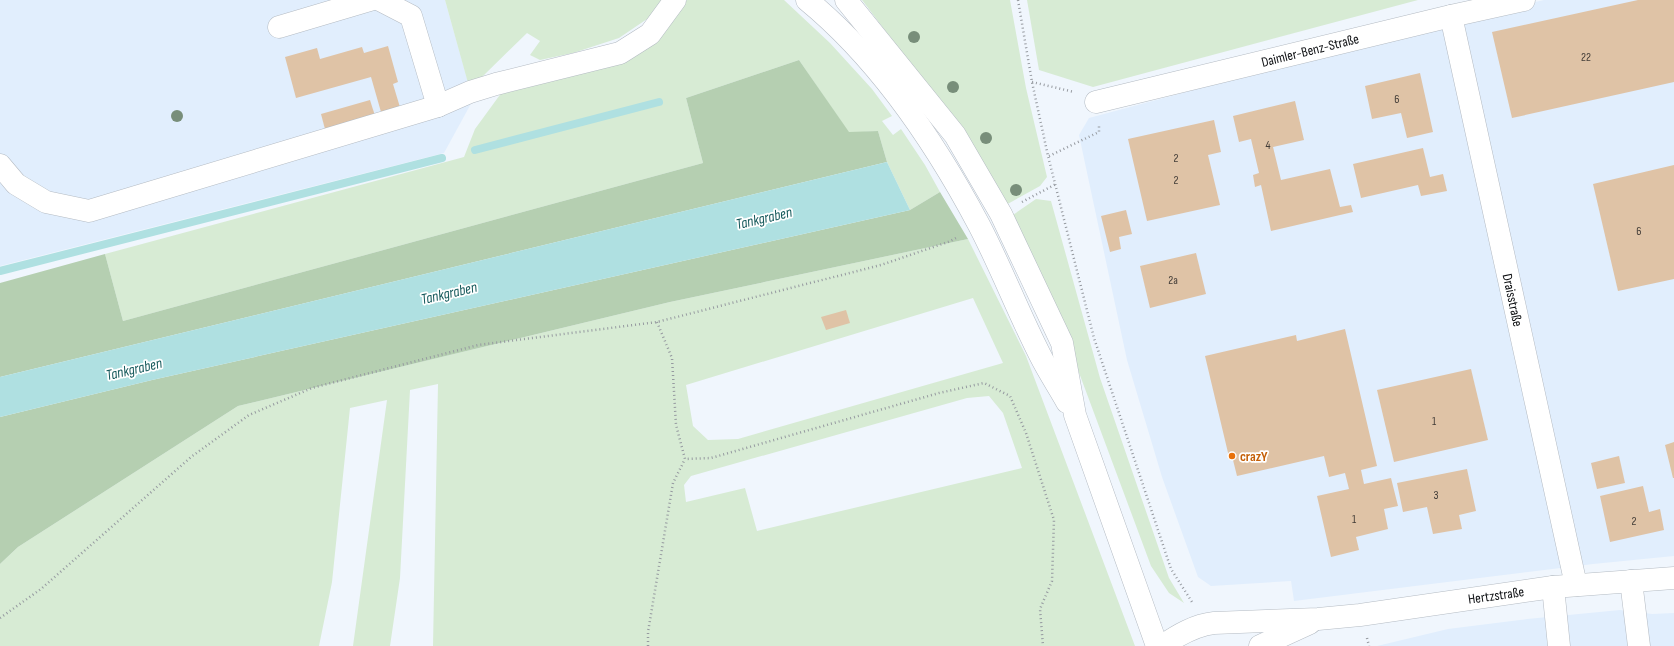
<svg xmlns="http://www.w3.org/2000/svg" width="1674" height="646" font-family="'Sofia Sans Condensed',sans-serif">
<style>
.built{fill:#e1eefd}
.green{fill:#d7ebd4;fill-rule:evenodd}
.forest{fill:#b5cfb1}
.water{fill:#afe0e1}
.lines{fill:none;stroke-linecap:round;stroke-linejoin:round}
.stream{stroke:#afe0e1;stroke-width:8}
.building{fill:#dfc3a6}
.minor-casing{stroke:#b4bbc3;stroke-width:23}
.major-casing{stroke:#b4bbc3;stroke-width:23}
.path{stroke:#969aa0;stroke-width:2.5;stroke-dasharray:1 3;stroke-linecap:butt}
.minor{stroke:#fff;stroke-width:22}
.major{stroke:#fff;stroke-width:22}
.tree{fill:#788e7a}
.food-dot{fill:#e8710a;stroke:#fff;stroke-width:1.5}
.labels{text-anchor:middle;stroke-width:3.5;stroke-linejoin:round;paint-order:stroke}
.number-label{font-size:12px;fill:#423c37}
.street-label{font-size:14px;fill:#0d0f12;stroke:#fff}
.food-label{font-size:14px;font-weight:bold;fill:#c56008;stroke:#fff;text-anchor:start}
.water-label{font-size:15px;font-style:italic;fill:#15595b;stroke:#fff}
</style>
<rect width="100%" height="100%" fill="#f0f6fd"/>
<g class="built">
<path d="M0 0H445L473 100 444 153 0 266Z"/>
<path d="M1544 0H1674V556L1593 564 1294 601 1291 581 1211 586 1198 577 1162 477 1127 360 1079 135 1089 118 1444 23Z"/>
<path d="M1620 610 1652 614 1674 613V646H1377L1448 629 1527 619Z"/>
</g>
<g class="green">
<path d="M445 0H662L650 17 619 38 573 53 540 60 530 55 540 41 527 33 482 77 468 83Z"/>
<path d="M687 0H784L830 43 872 89 892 116 882 121 893 135 901 129 925 165 940 192 910 210 887 162 878 131 849 133 799 60 686 98 703 163 123 321 105 254 464 157 475 129 502 92 658 35Z"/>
<path d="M862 0H1010L1026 88 1047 177 1040 186 1004 206 967 139Z"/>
<path d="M1027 0H1418L1093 87 1039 70Z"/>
<path d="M1036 199 1051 201 1100 378 1169 578 1184 603 1169 593 1151 566 1062 327 1010 217Z"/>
<path d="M968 239 1026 356 1135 646H433L438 384 410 390 400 578 390 646H353L387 400 350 408 332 582 319 646H0V564L18 547 238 406 670 302ZM973 298 1003 363 738 439 708 440 693 426 686 385ZM989 396 1003 413 1022 468 757 531 745 488 686 502 684 485 691 476 967 398Z"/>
</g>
<g class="forest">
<path d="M799 60 849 132 878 131 887 162 0 377V283L105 254 123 321 703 163 686 98Z"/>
<path d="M940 192 968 239 670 302 238 406 18 547 0 564V417L152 380 910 210Z"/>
</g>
<path class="water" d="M887 162 910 210 152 380 0 417V377Z"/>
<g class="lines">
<g class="stream">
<path d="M475 150 659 102"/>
<path d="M0 271 442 158"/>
</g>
</g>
<g class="building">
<path d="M1638 0H1674V82L1512 118 1492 32Z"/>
<path d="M388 46 398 82 393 84 402 114 383 119 371 77 296 98 285 57 317 48 320 59 362 47 364 53Z"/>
<path d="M1420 73 1433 132 1407 138 1401 113 1372 119 1365 86Z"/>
<path d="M370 100 376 119 326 133 321 114Z"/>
<path d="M1295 101 1304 140 1273 147 1281 180 1330 169 1340 207 1351 205 1353 212 1271 231 1261 185 1255 187 1253 175 1259 173 1251 139 1239 142 1233 116Z"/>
<path d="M1214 120 1221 152 1208 155 1220 205 1147 221 1128 139Z"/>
<path d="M1423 148 1430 177 1443 174 1447 191 1421 196 1418 185 1361 198 1353 164Z"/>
<path d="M1674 165V279L1618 291 1593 184Z"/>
<path d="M1126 210 1132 234 1119 237 1121 249 1110 252 1101 216Z"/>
<path d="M1196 253 1206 294 1150 308 1140 266Z"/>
<path d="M846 310 850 323 826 330 821 317Z"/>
<path d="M1345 329 1377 466 1361 470 1364 484 1391 478 1398 506 1384 509 1388 529 1356 537 1359 550 1331 557 1317 496 1349 489 1345 473 1329 477 1324 456 1237 476 1232 456 1229 457 1205 356 1296 335 1297 341Z"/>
<path d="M1471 369 1488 440 1394 462 1377 390Z"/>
<path d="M1674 442V478H1673L1665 445Z"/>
<path d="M1619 456 1625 483 1597 489 1591 463Z"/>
<path d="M1467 469 1476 511 1459 515 1462 529 1433 534 1427 507 1403 512 1397 483Z"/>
<path d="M1643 486 1649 512 1660 509 1664 530 1610 542 1600 496Z"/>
</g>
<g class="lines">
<g class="minor-casing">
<g id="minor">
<path d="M380 0 411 16 438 106"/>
<path d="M1451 16 1576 585"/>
<path d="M279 27 370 0"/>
<path d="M1096 102 1451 16 1524 0"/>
<path d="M0 165 16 184 46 202 89 211 438 106 470 92 496 84 620 53 650 34 675 0"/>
<path d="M1631 581 1639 646"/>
<path d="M1553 587 1559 646"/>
<path d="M1162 646C1178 635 1195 625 1214 623L1318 619 1360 615 1553 587 1674 578"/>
<path d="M1260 646 1310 623"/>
</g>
</g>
<g class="major-casing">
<g id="major">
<path d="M807 0C880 60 935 142 979 225 1001 267 1018 312 1040 355 1048 371 1058 386 1067 402"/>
<path d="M846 0 955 135 1001 214 1062 343 1075 415 1157 646"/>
<path d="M1265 646 1266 644"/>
</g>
</g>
<g class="path">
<path d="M1018 0 1032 82 1048 156 1094 338 1171 569 1192 602"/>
<path d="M1032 82 1074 92"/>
<path d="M1049 156 1099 132V125"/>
<path d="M1022 202 1056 184"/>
<path d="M657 322 672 358 676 425 685 459 711 458 939 393 984 383 1010 396 1026 433 1054 520 1052 581 1040 609 1043 646"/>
<path d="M0 618 41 589 191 457 249 415 312 388 478 345 657 322 881 265 948 242 958 237"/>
<path d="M1367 638 1369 646"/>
<path d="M648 646V632L673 483 685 459"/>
</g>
<use href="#minor" class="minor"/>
<use href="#major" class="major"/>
</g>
<g class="tree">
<circle cx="914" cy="37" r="6"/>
<circle cx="953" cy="87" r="6"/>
<circle cx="177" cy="116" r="6"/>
<circle cx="986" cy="138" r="6"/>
<circle cx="1016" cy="190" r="6"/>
</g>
<circle class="food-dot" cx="1232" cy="456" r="4"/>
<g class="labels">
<g class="number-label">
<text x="1586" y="61">22</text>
<text x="1397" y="103">6</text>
<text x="1268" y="149">4</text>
<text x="1176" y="162">2</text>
<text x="1176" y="184">2</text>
<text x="1639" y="235">6</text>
<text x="1173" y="284">2a</text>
<text x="1434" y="425">1</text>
<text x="1436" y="499">3</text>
<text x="1354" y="523">1</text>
<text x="1634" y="525">2</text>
</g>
<g class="street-label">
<text transform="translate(1310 50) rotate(-14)" y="5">Daimler-Benz-Straße</text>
<text transform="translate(1513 300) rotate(78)" y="5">Draisstraße</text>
<text transform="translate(1496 595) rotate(-8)" y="5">Hertzstraße</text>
</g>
<g class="food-label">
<text x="1240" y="461">crazY</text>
</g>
<g class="water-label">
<text transform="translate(764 218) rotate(-13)" y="5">Tankgraben</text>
<text transform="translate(449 293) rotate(-13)" y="5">Tankgraben</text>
<text transform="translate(134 369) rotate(-13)" y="5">Tankgraben</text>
</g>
</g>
</svg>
